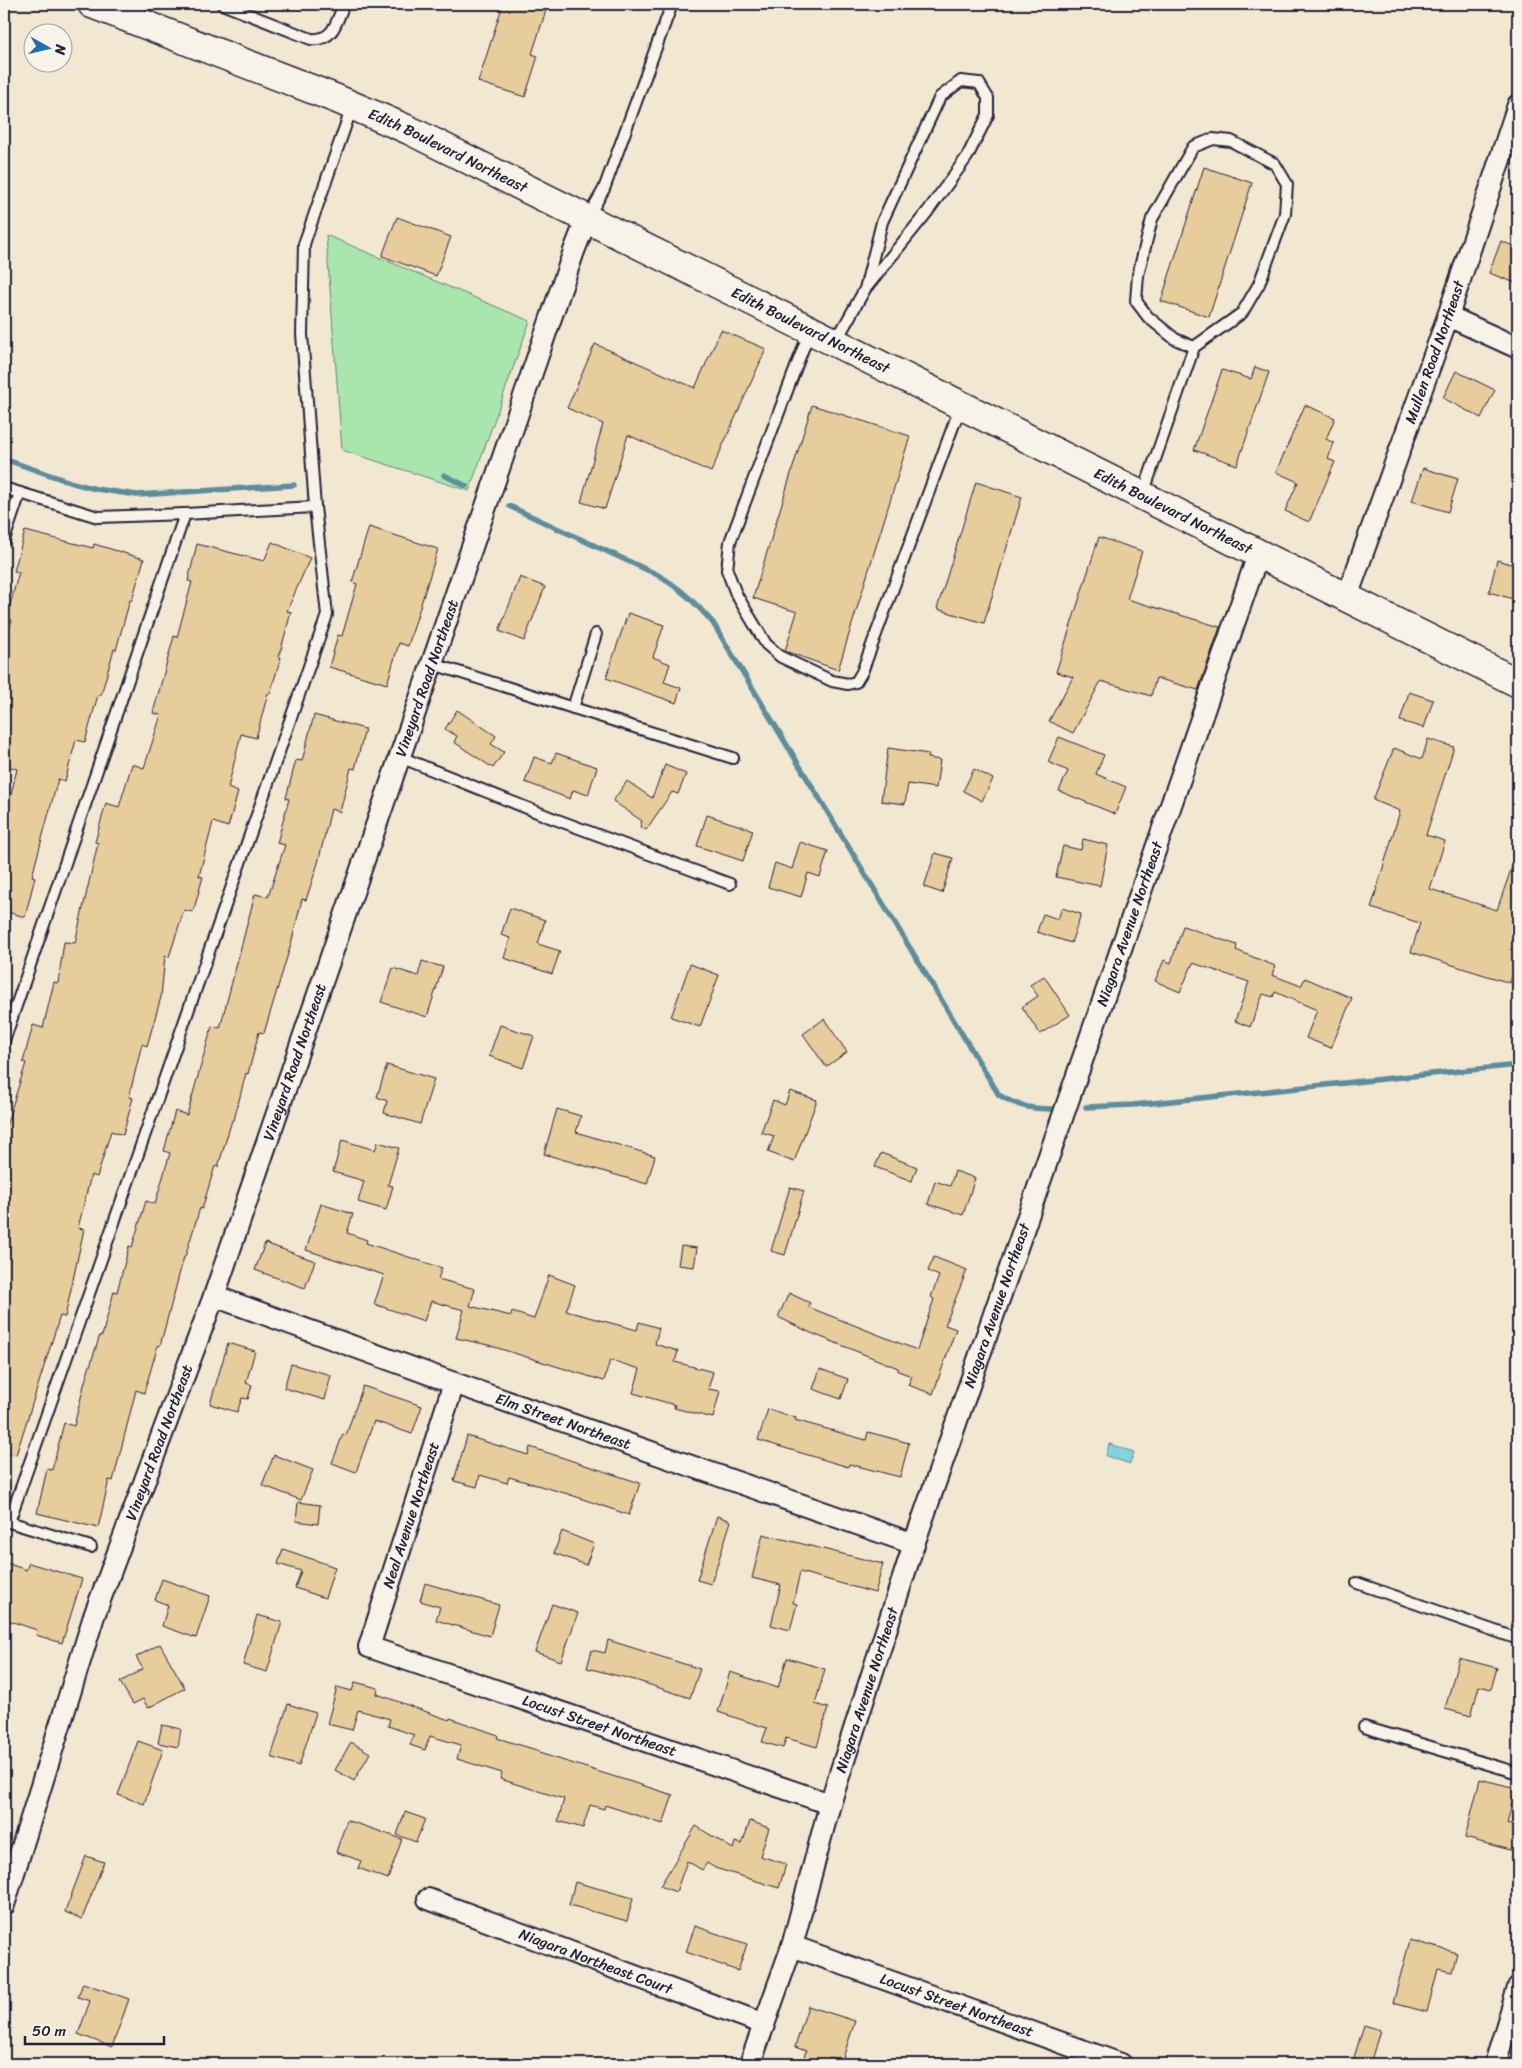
<svg xmlns="http://www.w3.org/2000/svg" width="1522" height="2068" font-family="Sriracha,sans-serif">
<style>
.green{fill:#a8e6ad;stroke:#658474}
.water{fill:#83d4de;stroke:#5c8d9d}
.lines{fill:none;stroke-linecap:round;stroke-linejoin:round}
.stream{stroke:#5c8d9d;stroke-width:5.5}
.building{fill:#e7cc9c;stroke:#22223b}
.lane-casing{stroke:#22223b;stroke-width:14}
.street-casing{stroke:#22223b;stroke-width:24}
.secondary-casing{stroke:#22223b;stroke-width:31}
.lane{stroke:#f7f3e8;stroke-width:10}
.street{stroke:#f7f3e8;stroke-width:20}
.secondary{stroke:#f7f3e8;stroke-width:28}
.labels{text-anchor:middle;stroke-width:4;stroke-linejoin:round;paint-order:stroke}
.street-label{font-size:15px;fill:#22223b;stroke:#f7f3e8}
</style>
<rect width="100%" height="100%" fill="#f2e7d1"/>
<filter id="ink" filterUnits="userSpaceOnUse"><feTurbulence type="fractalNoise" baseFrequency=".02" numOctaves="2"/><feDisplacementMap in="SourceGraphic" scale="10" xChannelSelector="R" yChannelSelector="G"/><feConvolveMatrix kernelMatrix="1 2 1 2 8 2 1 2 1" color-interpolation-filters="sRGB"/></filter>
<g filter="url(#ink)">
<path class="green" d="M326 235 530 321 469 491 342 450Z"/>
<path class="water" d="M1109 1444 1134 1452 1130 1464 1106 1456Z"/>
<g class="lines">
<g class="stream">
<path d="M4 459 73 483 96 489 137 495 294 485"/>
<path d="M444 475 466 486"/>
<path d="M509 506 656 574C680 588 694 601 713 623L999 1095C1017 1106 1030 1109 1052 1109"/>
<path d="M1086 1107 1133 1105 1518 1065"/>
</g>
</g>
<g class="building">
<path d="M503 4H548L532 54 538 56 525 97 478 82Z"/>
<path d="M1204 167 1252 183 1209 317 1161 301Z"/>
<path d="M397 217 451 237 436 276 382 256Z"/>
<path d="M1501 241 1518 248V284L1489 273Z"/>
<path d="M721 330 766 349 711 472 628 435 605 509 581 502 603 424 567 408 595 344 695 388Z"/>
<path d="M1255 367 1269 372 1237 465 1194 450 1222 370 1251 379Z"/>
<path d="M1456 371 1495 390 1481 418 1443 398Z"/>
<path d="M812 405 910 436 838 670 785 651 797 612 753 598Z"/>
<path d="M1305 405 1335 418 1326 439 1334 443 1328 459 1335 462 1309 522 1285 511 1298 482 1276 472Z"/>
<path d="M1423 468 1458 479 1448 512 1412 501Z"/>
<path d="M976 482 1022 497 984 623 937 609Z"/>
<path d="M369 527 438 549 408 646 399 643 387 684 329 667 338 635 342 636 357 584 352 582Z"/>
<path d="M25 531 93 548 94 544 144 559 132 600H130L116 650 114 649 101 695H98L85 742 76 740 65 781 58 779 32 876 35 877 25 917 4 911V824L17 769 4 765V646L12 620 6 619 19 572 14 571Z"/>
<path d="M1099 537 1142 551 1127 599 1220 627 1198 690 1156 678 1151 696 1101 681 1073 733 1049 721 1073 677 1056 672Z"/>
<path d="M272 542 310 558 287 611 291 612 279 657H281L270 694 268 693 256 738 241 734 228 788 238 792 228 827 213 822 199 876 203 877 193 912 184 910 169 957 165 956 161 997 147 1046 142 1044 129 1097 133 1098 123 1135 111 1131 97 1177 91 1175 78 1228 84 1229 65 1317 60 1316 16 1455 4 1452V1132L26 1063 23 1062 33 1025 43 1028 54 982 58 983 64 942 75 943 98 843 95 842 106 803 119 807 132 764 144 768 161 715 153 713 174 636 177 637 192 582 188 581 197 544 264 561Z"/>
<path d="M1497 560 1518 566V580L1513 599 1489 592Z"/>
<path d="M520 577 545 587 524 641 499 631Z"/>
<path d="M628 613 664 625 653 657 670 664 664 682 681 688 676 703 606 678Z"/>
<path d="M1409 692 1433 700 1424 728 1400 721Z"/>
<path d="M457 710 496 736 491 744 504 752 493 768 454 742 457 736 445 729Z"/>
<path d="M314 715 365 729 355 769 351 768 340 812 331 809 318 863 306 900 302 899 291 944 264 1033 259 1032 248 1074 246 1073 234 1120H232L218 1167 215 1166 202 1209 200 1208 185 1257H184L160 1346 158 1345 144 1393 136 1390 113 1481 109 1480 98 1528 37 1513 47 1469 52 1470 64 1423 74 1426 85 1381 100 1335 102 1336 114 1291 117 1292 129 1246 132 1247 146 1201 155 1204 170 1153 164 1151 175 1111 187 1115 212 1026 220 1028 255 894 268 897 285 845 277 843 289 799 286 798 296 760 302 761Z"/>
<path d="M1059 737 1104 755 1096 774 1126 787 1115 814 1059 791 1068 771 1048 762Z"/>
<path d="M1428 739 1454 747 1426 835 1445 841 1430 889 1497 910 1516 855H1518V956L1510 983 1411 952 1420 923 1371 908 1400 811 1373 800 1394 748 1422 759Z"/>
<path d="M888 748 929 754 928 758 940 760 936 788 908 784 905 804 881 801Z"/>
<path d="M556 753 597 767 588 795 573 790 570 799 525 782 534 757 552 763Z"/>
<path d="M665 765 686 774 678 794 672 792 646 830 640 827 642 821 613 801 627 781 652 798Z"/>
<path d="M974 769 993 779 982 801 963 791Z"/>
<path d="M707 815 753 830 743 861 697 846Z"/>
<path d="M1083 839 1108 845 1100 886 1056 877 1063 846 1081 850Z"/>
<path d="M800 842 828 851 820 877 808 873 801 897 768 887 775 863 792 869Z"/>
<path d="M935 853 953 858 942 893 924 887Z"/>
<path d="M510 908 545 920 538 944 560 951 552 974 504 958 510 938 501 935Z"/>
<path d="M1062 908 1081 914 1071 943 1037 932 1043 914 1058 919Z"/>
<path d="M1183 926 1237 945 1236 950 1275 966 1272 975 1301 986 1305 978 1352 998 1331 1048 1306 1038 1317 1010 1275 992 1273 997 1263 994 1250 1027 1235 1021 1249 982 1193 963 1180 992 1155 981 1164 960 1171 963Z"/>
<path d="M422 961 443 967 427 1017 381 1002 393 968 418 976Z"/>
<path d="M690 964 719 975 700 1027 671 1017Z"/>
<path d="M1044 976 1070 1015 1040 1034 1022 1007 1038 996 1030 985Z"/>
<path d="M824 1019 847 1052 826 1067 803 1034Z"/>
<path d="M500 1025 534 1036 523 1068 489 1056Z"/>
<path d="M387 1065 434 1079 420 1124 384 1113 387 1101 377 1097Z"/>
<path d="M790 1091 817 1100 794 1162 768 1152 774 1136 761 1132 773 1100 785 1105Z"/>
<path d="M557 1109 581 1116 576 1132 655 1156 647 1184 544 1154Z"/>
<path d="M342 1140 375 1150 378 1142 399 1148 388 1185 393 1186 386 1210 358 1202 364 1181 333 1172Z"/>
<path d="M881 1153 917 1167 912 1181 875 1167Z"/>
<path d="M955 1171 975 1178 963 1215 928 1204 935 1181 950 1186Z"/>
<path d="M790 1187 804 1191 785 1255 771 1251Z"/>
<path d="M321 1204 353 1214 347 1233 367 1240 366 1243 442 1268 438 1279 475 1289 470 1306 511 1316 512 1312 534 1319 549 1275 575 1285 566 1311 637 1330 639 1322 659 1328 655 1344 678 1351 675 1362 713 1372 708 1389 720 1391 713 1418 674 1408 675 1405 633 1393 640 1369 610 1360 604 1381 488 1345 456 1338 464 1310 431 1301 424 1321 374 1304 384 1275 306 1250Z"/>
<path d="M265 1243 315 1261 305 1288 255 1270Z"/>
<path d="M681 1246 697 1248 694 1267 678 1265Z"/>
<path d="M934 1257 967 1270 945 1325 956 1329 933 1394 908 1385 912 1376 898 1371V1368L811 1333 778 1317 789 1293 810 1303 808 1307 917 1350 934 1299 931 1297 939 1276 928 1271Z"/>
<path d="M228 1343 255 1351 246 1383 252 1385 248 1399 242 1398 237 1412 210 1404Z"/>
<path d="M291 1364 331 1375 325 1400 284 1388Z"/>
<path d="M820 1369 848 1379 841 1399 813 1389Z"/>
<path d="M363 1386 422 1406 412 1434 374 1421 356 1472 332 1463 343 1434 346 1435Z"/>
<path d="M768 1409 796 1418 795 1420 866 1440 868 1432 909 1443 900 1477 849 1464 848 1467 758 1440Z"/>
<path d="M467 1436 528 1455 530 1447 640 1483 629 1515 568 1494 509 1477 507 1483 480 1475 477 1487 454 1481Z"/>
<path d="M274 1455 313 1470 301 1500 262 1485Z"/>
<path d="M298 1502 320 1505 318 1524 296 1521Z"/>
<path d="M717 1516 731 1521 711 1584 697 1580Z"/>
<path d="M562 1531 594 1544 586 1565 554 1553Z"/>
<path d="M763 1534 883 1564 875 1593 800 1572 793 1603 797 1604 790 1630 771 1625 781 1585 752 1578Z"/>
<path d="M283 1549 335 1567 325 1598 295 1588 301 1571 278 1564Z"/>
<path d="M4 1562 26 1570 29 1563 82 1579 62 1643 36 1635 37 1630 4 1619Z"/>
<path d="M162 1579 210 1596 196 1638 162 1626 168 1605 155 1600Z"/>
<path d="M425 1583 499 1605 490 1636 436 1620 440 1607 420 1601Z"/>
<path d="M552 1604 578 1613 561 1661 535 1652Z"/>
<path d="M257 1615 282 1622 267 1672 243 1665Z"/>
<path d="M608 1640 700 1669 690 1698 635 1680 587 1668 592 1650 605 1653Z"/>
<path d="M160 1644 185 1688 148 1708 143 1699 133 1704 120 1682 143 1669 136 1657Z"/>
<path d="M787 1658 825 1669 815 1704 828 1708 817 1747 786 1738 783 1748 762 1742 767 1728 718 1712 730 1672 778 1688Z"/>
<path d="M1459 1658 1497 1668 1491 1689 1479 1686 1471 1716 1445 1709Z"/>
<path d="M355 1682 378 1688 377 1694 449 1720 450 1718 498 1735 497 1738 540 1751 539 1753 673 1795 663 1824 605 1805 604 1809 590 1805 583 1828 558 1821 564 1799 500 1779 502 1773 457 1759 461 1745 430 1736 425 1750 410 1745 414 1735 388 1726 390 1719 358 1710 352 1730 327 1724 337 1687 352 1691Z"/>
<path d="M288 1704 316 1713 299 1766 271 1757Z"/>
<path d="M162 1725 181 1729 178 1747 158 1743Z"/>
<path d="M138 1741 163 1750 144 1804 118 1795Z"/>
<path d="M351 1742 370 1753 354 1781 335 1770Z"/>
<path d="M1480 1779 1516 1788 1507 1824 1518 1827V1852L1465 1838Z"/>
<path d="M405 1812 425 1819 416 1842 397 1835Z"/>
<path d="M347 1820 402 1839 388 1879 358 1868 361 1861 336 1852Z"/>
<path d="M750 1821 769 1828 760 1856 786 1864 779 1888 715 1868 707 1863 702 1870 687 1861 676 1892 660 1886 696 1826 733 1849 735 1842 742 1844Z"/>
<path d="M86 1856 104 1862 82 1919 65 1912Z"/>
<path d="M575 1882 633 1898 627 1921 569 1905Z"/>
<path d="M695 1926 747 1944 738 1971 686 1952Z"/>
<path d="M1410 1940 1457 1953 1452 1972 1438 1969 1427 2012 1393 2003Z"/>
<path d="M83 1983 129 1999 112 2047 78 2034 90 2001 78 1997Z"/>
<path d="M808 2006 855 2021 842 2061 829 2057 827 2064H802L806 2051 795 2047Z"/>
<path d="M1364 2025 1380 2030 1370 2064H1352Z"/>
</g>
<g class="lines">
<g class="lane-casing">
<g id="lane">
<path d="M222 4 311 39C334 41 336 22 344 4"/>
<path d="M588 217 604 189 672 4"/>
<path d="M810 330 730 542 727 570 736 594 766 644 781 657 832 681 848 684 856 682 862 672 961 405"/>
<path d="M836 341 865 289 928 211 967 157 988 115V98L979 83 961 81 940 97 882 222 865 289"/>
<path d="M4 488 98 517 185 514"/>
<path d="M1143 494 1194 347 1242 313 1259 284 1285 214 1287 184 1275 164 1231 141 1213 139 1193 147 1152 219 1138 275 1136 301 1148 317 1175 339 1194 347"/>
<path d="M4 540 20 493"/>
<path d="M433 664 733 758"/>
<path d="M573 708 596 634"/>
<path d="M400 757 552 818 730 884"/>
<path d="M4 1041 185 514 315 507"/>
<path d="M4 1521 9 1522 327 615 315 507 302 334 304 244 352 107"/>
<path d="M9 1522 91 1547"/>
<path d="M1357 1583 1518 1639"/>
<path d="M1364 1727 1518 1773"/>
</g>
</g>
<g class="street-casing">
<g id="street">
<path d="M1448 316 1518 348"/>
<path id="s1" d="M1347 597 1448 316 1518 105"/>
<path id="s2" d="M214 1296 454 1383 914 1544"/>
<path id="s3" d="M454 1383 369 1647 830 1804"/>
<path id="s4" d="M428 1899 764 2024"/>
<path id="s5" d="M4 1905 94 1616 214 1296 574 251 587 218"/>
<path id="s6" d="M792 1946 1121 2064"/>
<path id="s7" d="M750 2064 792 1946 830 1804 914 1544 1259 552"/>
<path d="M1495 2064 1518 1988"/>
</g>
</g>
<g class="secondary-casing">
<g id="secondary">
<path id="s8" d="M92 4 337 99 409 130 1518 683"/>
</g>
</g>
<use href="#lane" class="lane"/>
<use href="#street" class="street"/>
<use href="#secondary" class="secondary"/>
</g>
</g>
<g class="labels">
<g class="street-label">
<text dy="5" stroke="none"><textPath href="#s8" startOffset="385">Edith Boulevard Northeast</textPath></text>
<text dy="5" stroke="none"><textPath href="#s8" startOffset="790">Edith Boulevard Northeast</textPath></text>
<text dy="5" stroke="none"><textPath href="#s1" startOffset="260">Mullen Road Northeast</textPath></text>
<text dy="5" stroke="none"><textPath href="#s8" startOffset="1195">Edith Boulevard Northeast</textPath></text>
<text dy="5" stroke="none"><textPath href="#s5" startOffset="1298">Vineyard Road Northeast</textPath></text>
<text dy="5" stroke="none"><textPath href="#s7" startOffset="1202">Niagara Avenue Northeast</textPath></text>
<text dy="5" stroke="none"><textPath href="#s5" startOffset="892">Vineyard Road Northeast</textPath></text>
<text dy="5" stroke="none"><textPath href="#s7" startOffset="798">Niagara Avenue Northeast</textPath></text>
<text dy="5" stroke="none"><textPath href="#s2" startOffset="371">Elm Street Northeast</textPath></text>
<text dy="5" stroke="none"><textPath href="#s5" startOffset="488">Vineyard Road Northeast</textPath></text>
<text transform="translate(411 1515) rotate(-72)" y="5">Neal Avenue Northeast</text>
<text dy="5" stroke="none"><textPath href="#s7" startOffset="392">Niagara Avenue Northeast</textPath></text>
<text dy="5" stroke="none"><textPath href="#s3" startOffset="521">Locust Street Northeast</textPath></text>
<text dy="5" stroke="none"><textPath href="#s4" startOffset="179">Niagara Northeast Court</textPath></text>
<text dy="5" stroke="none"><textPath href="#s6" startOffset="175">Locust Street Northeast</textPath></text>
</g>
</g>
<rect width="1522" height="2068" fill="none" stroke="#f7f3e8" stroke-width="20"/>
<rect x="10" y="10" width="1502" height="2048" fill="none" stroke="#22223b" stroke-width="2" filter="url(#ink)"/>
<g transform="translate(48 48) rotate(98)"><circle r="24" fill="#f7f3e8" stroke="#a29fa3"/>
<path d="M0-4L9 19L0 12L-9 19Z" fill="#1f6fb2"/>
<text y="-8" font-size="14" font-weight="bold" text-anchor="middle" fill="#22223b">N</text>
</g>
<path d="M25 2036v8h139v-8" fill="none" stroke="#22223b" stroke-width="2.5"/>
<text x="32" y="2036" font-size="15" fill="#22223b" stroke="#f7f3e8" stroke-width="4" paint-order="stroke">50 m</text>
</svg>
